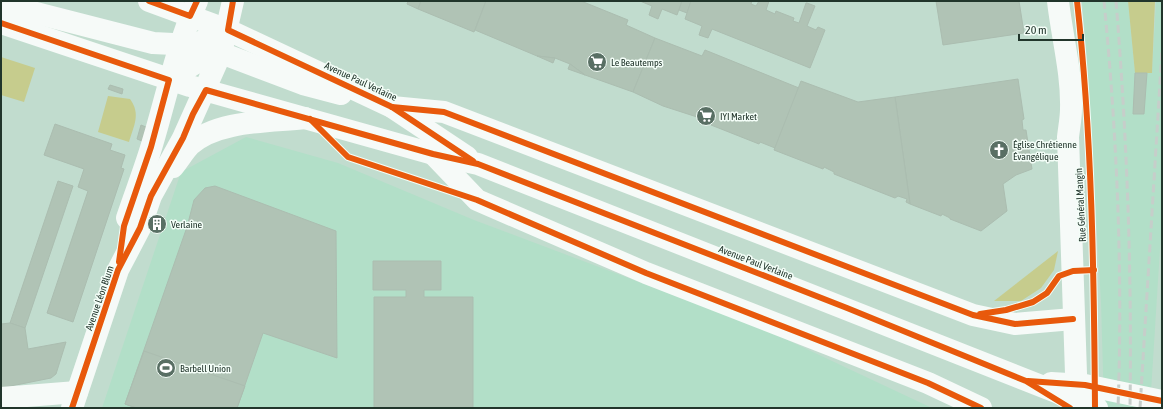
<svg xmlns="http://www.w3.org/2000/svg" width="1163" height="409" font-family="'Asap Condensed',sans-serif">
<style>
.built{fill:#b2dfc8}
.green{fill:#c6cc8d}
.building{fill:#b0c3b5;stroke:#abbdb0}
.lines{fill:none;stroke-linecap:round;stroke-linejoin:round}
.street{stroke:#f6faf8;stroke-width:22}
.secondary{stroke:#f6faf8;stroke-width:22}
.rail{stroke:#c6ceca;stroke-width:3;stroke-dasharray:8 4;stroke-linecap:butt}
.cycleway-casing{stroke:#f4fef8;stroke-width:8}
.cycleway{stroke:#e8590c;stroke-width:6}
.labels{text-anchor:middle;stroke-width:3;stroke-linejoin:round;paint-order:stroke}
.poi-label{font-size:10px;fill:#21352b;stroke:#f4fef8;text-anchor:start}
.street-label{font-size:10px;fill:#21352b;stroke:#f4fef8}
</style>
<rect width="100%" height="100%" fill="#c1dcce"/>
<g class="built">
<path d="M1082 1H1128L1135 73H1152L1156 1H1162V217L1150 408H1104L1101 302 1087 60Z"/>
<path d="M246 137 338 163 474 220 764 329 932 408H102L181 172Z"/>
</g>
<g class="green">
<path d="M1128 1H1155L1152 73H1135Z"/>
<path d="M1 57 35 68 24 102 1 95Z"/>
<path d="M108 96 130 99C141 114 134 125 129 142L98 132Z"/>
<path d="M1058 251 1054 270 1041 288 1021 301H994Z"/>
</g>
<g class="building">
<path d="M408 1H421L418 9 407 4Z"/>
<path d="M421 1H486L474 32 418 9Z"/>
<path d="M486 1H581L628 20 626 25 655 38 633 92 585 75 570 64 555 58 537 56 475 30Z"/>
<path d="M640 1H682L677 15 662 9 658 19 649 15 652 6Z"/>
<path d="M682 1H691L687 13 679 10Z"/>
<path d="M691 1H752L751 4 756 6 759 1H769L766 10 775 14 776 11 794 18 793 21 799 23 806 3H807L815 6 807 26 816 30 818 27 825 30 810 68 712 29 708 38 699 35 702 26 685 19Z"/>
<path d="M936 1H1019L1024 33 943 45Z"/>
<path d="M655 38 702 56 705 50 799 88 775 148 760 142 759 144 711 125 712 122 697 117 663 106 633 92Z"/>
<path d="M537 56 555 58 553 63Z"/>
<path d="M570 64 585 75 568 69Z"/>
<path d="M1135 73H1147L1144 114H1133Z"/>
<path d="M1018 79 1024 119 1022 120 1023 130H1026L1032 169 1016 175 1003 184 1007 211 981 231 950 219V218L942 214 941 216 910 204 895 97Z"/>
<path d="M801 81 858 102 895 97 910 204 906 202 907 199 898 196 895 198 834 174V172L824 167 823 169 774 150Z"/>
<path d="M110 85 123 89 122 94 108 89Z"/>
<path d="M55 124 112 144 110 150 125 155 121 168 124 169 73 322 47 313 88 191 78 187 84 169 44 155Z"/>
<path d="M141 125 146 127 142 141 137 139Z"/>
<path d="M58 181 73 186 25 328 10 323Z"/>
<path d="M215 186 336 231 337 358 263 333 237 408H136L125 404 187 227 194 200 205 188Z"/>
<path d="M157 215 162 217 157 233 151 231Z"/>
<path d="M373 261H441V290H424V297H473V408H374V297H406V290H373Z"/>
<path d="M10 323 25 328 28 349 66 342 56 374 51 378 1 388V324Z"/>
<path d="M144 351 245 386 237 408H137L125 404Z"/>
</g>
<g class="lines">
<g class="street">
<path d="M1058 1C1062 37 1072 73 1071 109 1071 118 1069 128 1068 137L1077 403"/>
<path d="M392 107 444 112 973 315 1015 324 1073 319"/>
<path d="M433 154 477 200 646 273 928 383 981 408"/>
<path d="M173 167C179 160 184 151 190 145 217 120 270 122 305 118"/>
<path d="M1 398 77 392"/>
</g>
<g class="secondary">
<path d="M149 1 228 30 392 107 467 157"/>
<path d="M1 4 153 43 193 45 228 30"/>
<path d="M1 23 190 86 433 154 478 164 1097 408"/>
<path d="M169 80 194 64 221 53 303 84 341 94"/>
<path d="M127 218C135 194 144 171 151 148 166 99 176 48 197 1"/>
<path d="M1051 383 1085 385 1162 401"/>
<path d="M72 408 118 270 140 228 151 196 183 138 221 53 233 1"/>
</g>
<g class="rail">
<path d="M1104 1C1117 136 1123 272 1118 408"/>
<path d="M1116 1C1127 137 1132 272 1130 408"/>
<path d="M1140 408 1162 50"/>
</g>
<g class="cycleway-casing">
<g id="cycleway">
<path d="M149 1 190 16 197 1"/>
<path d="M233 1 228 30 392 107 473 161"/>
<path d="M1077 1C1092 136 1094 272 1095 408"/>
<path d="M1 23 169 80 151 147 124 226 119 262"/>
<path d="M392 107 444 112 973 315 1015 324 1073 319"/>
<path d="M310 119 348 157 477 200 646 273 928 383 981 408"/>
<path d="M980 314 1006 310 1033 302 1047 293 1059 276 1073 271 1094 270"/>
<path d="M1028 381 1085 385 1162 401"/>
<path d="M72 408 118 270 140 228 151 196 183 138 193 114 206 90 433 154 478 164 847 308 1026 381 1070 408"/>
</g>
</g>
<use href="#cycleway" class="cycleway"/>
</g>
<defs>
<g id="supermarket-disc" transform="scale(1)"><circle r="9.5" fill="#596f64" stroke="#f4fef8"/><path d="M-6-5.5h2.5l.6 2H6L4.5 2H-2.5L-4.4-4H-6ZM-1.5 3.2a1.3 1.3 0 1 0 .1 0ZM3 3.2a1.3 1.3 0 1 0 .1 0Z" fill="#fff"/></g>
<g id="church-disc" transform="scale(1)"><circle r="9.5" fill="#596f64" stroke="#f4fef8"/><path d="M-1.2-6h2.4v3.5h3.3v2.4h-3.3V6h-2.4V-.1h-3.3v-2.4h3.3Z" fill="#fff"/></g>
<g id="building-disc" transform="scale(1)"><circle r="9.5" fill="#596f64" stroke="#f4fef8"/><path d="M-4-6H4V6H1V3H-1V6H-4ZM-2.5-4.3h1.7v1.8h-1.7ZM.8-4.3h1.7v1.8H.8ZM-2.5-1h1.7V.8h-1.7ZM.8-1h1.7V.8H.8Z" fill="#fff"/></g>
<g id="stadium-disc" transform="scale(1)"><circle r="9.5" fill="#596f64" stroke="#f4fef8"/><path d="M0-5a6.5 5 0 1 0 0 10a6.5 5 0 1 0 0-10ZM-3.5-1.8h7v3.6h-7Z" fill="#fff"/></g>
</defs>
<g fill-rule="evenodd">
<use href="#supermarket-disc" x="597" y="62"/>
<use href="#supermarket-disc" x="706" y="116"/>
<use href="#church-disc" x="999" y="150"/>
<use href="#building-disc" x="157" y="224"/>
<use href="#stadium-disc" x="166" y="368"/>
</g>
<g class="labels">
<g class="poi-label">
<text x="611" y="66">Le Beautemps</text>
<text x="720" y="120">IYI Market</text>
<text x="1013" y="148">Église Chrétienne<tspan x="1013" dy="12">Évangélique</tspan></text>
<text x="171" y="228">Verlaine</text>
<text x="180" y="372">Barbell Union</text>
</g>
<g class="street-label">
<text transform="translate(361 81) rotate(25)" y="4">Avenue Paul Verlaine</text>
<text transform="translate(1080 205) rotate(-93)" y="4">Rue Général Mangin</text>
<text transform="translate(756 262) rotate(21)" y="4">Avenue Paul Verlaine</text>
<text transform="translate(99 298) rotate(-71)" y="4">Avenue Léon Blum</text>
</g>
</g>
<rect width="1163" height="409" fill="none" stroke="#21352b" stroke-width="4"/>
<path d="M1019 34v6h64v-6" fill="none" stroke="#21352b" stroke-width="2"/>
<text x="1025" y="34" font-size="12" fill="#21352b" stroke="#f4fef8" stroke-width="3" paint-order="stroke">20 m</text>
</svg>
